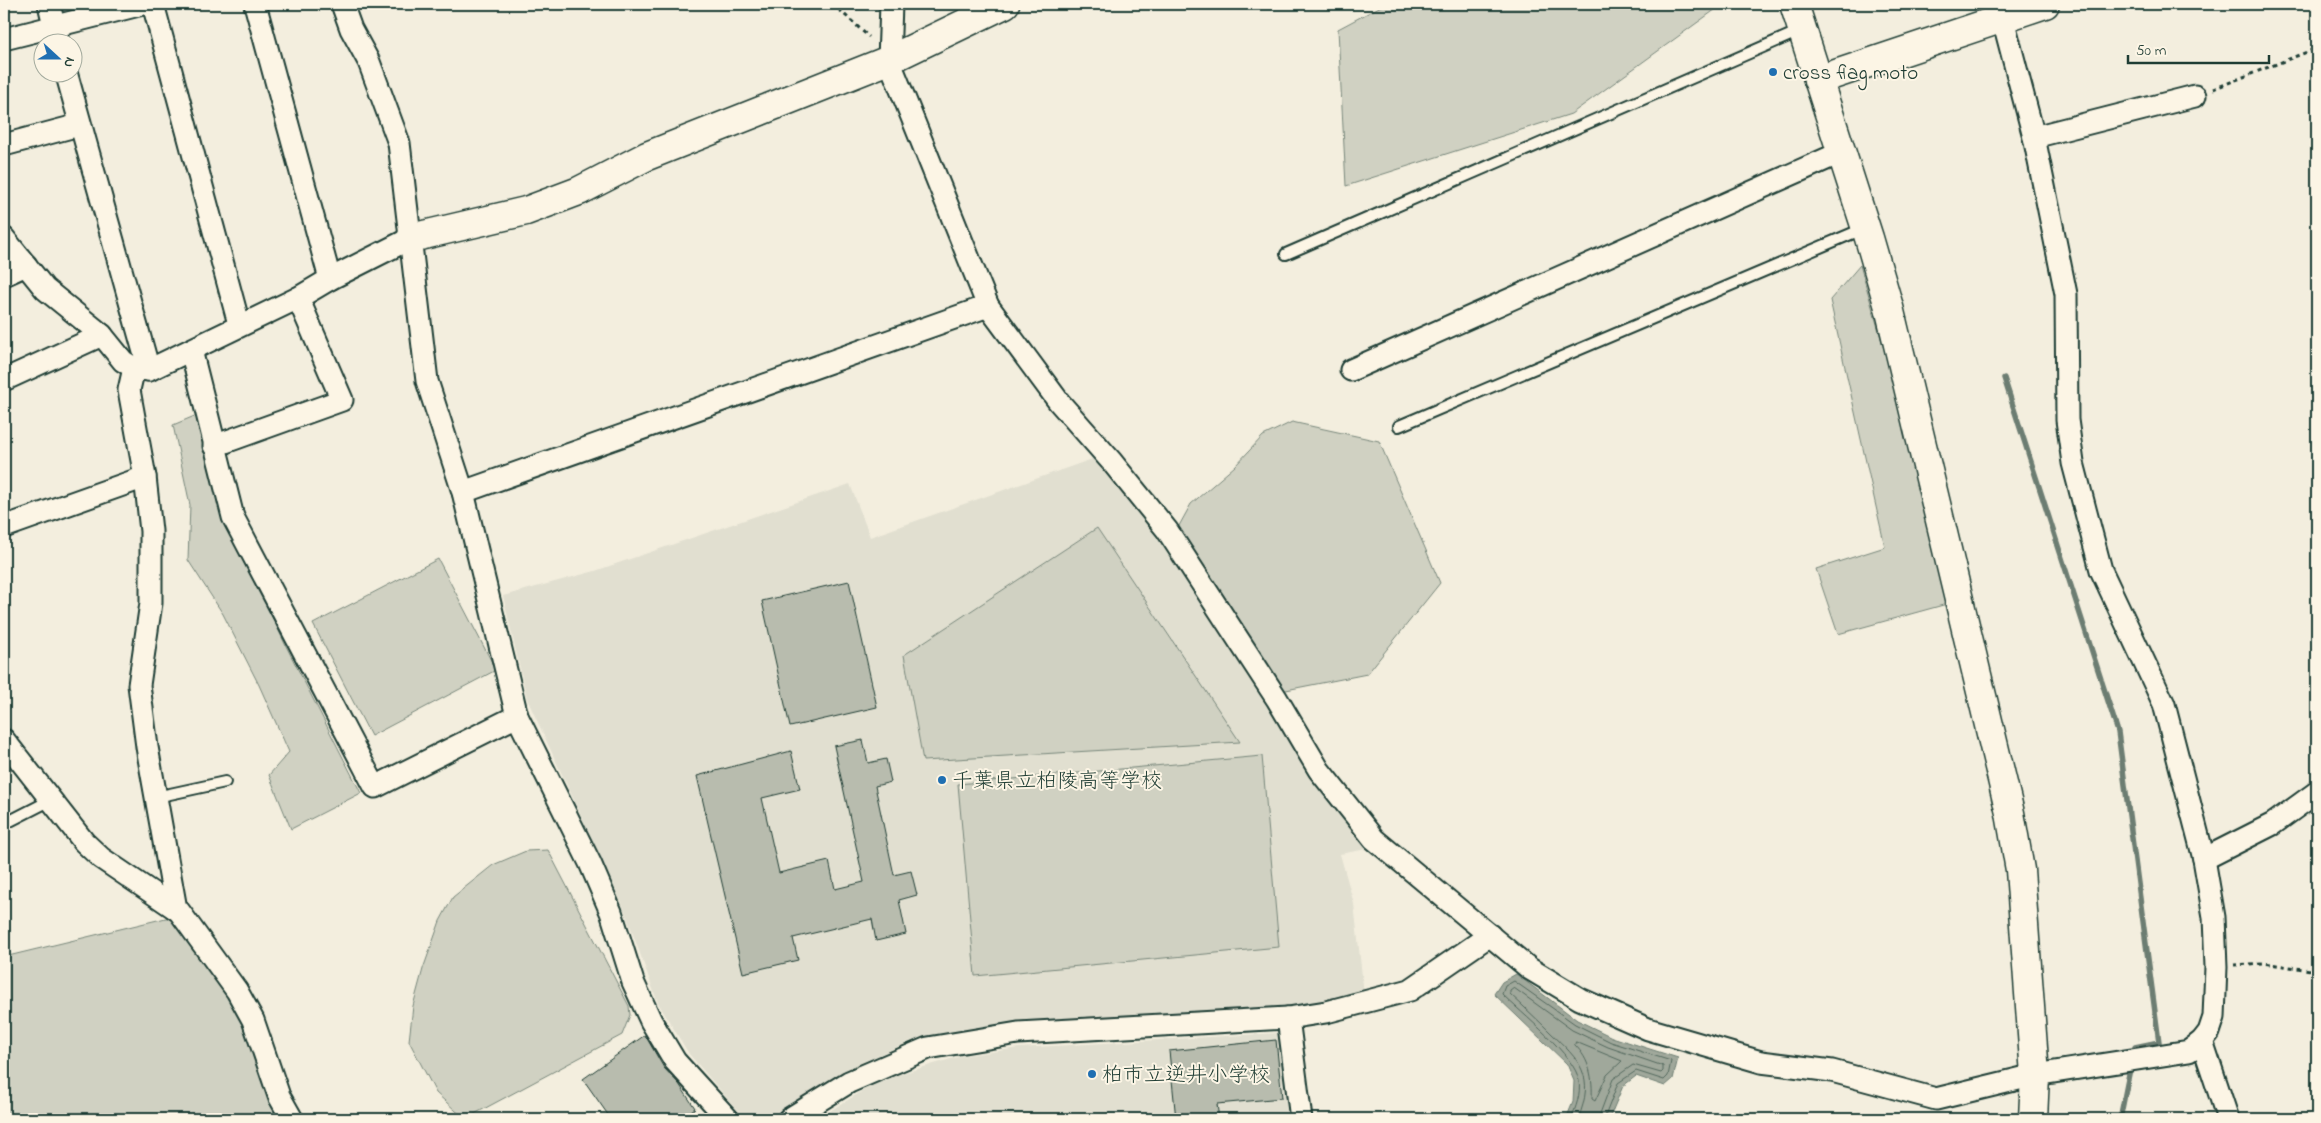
<svg xmlns="http://www.w3.org/2000/svg" width="2321" height="1123" font-family="'Indie Flower','Klee One',sans-serif">
<style>
.built{fill:#e1dfd0}
.green{fill:#d0d1c2;stroke:#78877b}
.water{fill:#a0a89b;stroke:#6c7d72}
.lines{fill:none;stroke-linecap:round;stroke-linejoin:round}
.shore{stroke:#53685d;stroke-width:1}
.stream{stroke:#6c7d72;stroke-width:5.5}
.building{fill:#b8bcae;stroke:#1f3d34}
.lane-casing{stroke:#1f3d34;stroke-width:14}
.street-casing{stroke:#1f3d34;stroke-width:25}
.secondary-casing{stroke:#1f3d34;stroke-width:31}
.path{stroke:#1f3d34;stroke-width:3;stroke-dasharray:4 4;stroke-linecap:butt}
.lane{stroke:#fcf5e5;stroke-width:10}
.street{stroke:#fcf5e5;stroke-width:21}
.secondary{stroke:#fcf5e5;stroke-width:28}
.poi-dot{fill:#1f6fb2;stroke:#fcf5e5;stroke-width:2}
.labels{text-anchor:middle;stroke-width:4;stroke-linejoin:round;paint-order:stroke}
.poi-label{font-size:21px;fill:#1f3d34;stroke:#fcf5e5;text-anchor:start}
</style>
<rect width="100%" height="100%" fill="#f3eede"/>
<filter id="ink" filterUnits="userSpaceOnUse"><feTurbulence type="fractalNoise" baseFrequency=".02" numOctaves="2"/><feDisplacementMap in="SourceGraphic" scale="10" xChannelSelector="R" yChannelSelector="G"/><feConvolveMatrix kernelMatrix="1 2 1 2 8 2 1 2 1" color-interpolation-filters="sRGB"/></filter>
<g filter="url(#ink)">
<g class="built">
<path d="M1098 457 1150 527 1285 728 1372 848 1340 854 1354 904 1364 994 1335 1001 1274 1008 971 1029 911 1041 847 1069 770 1119 740 1113 689 1054 658 1003 622 904 527 699 503 596 595 571 850 484 870 537Z"/>
<path d="M1278 1033 1292 1119H817L880 1080 961 1056 1019 1048Z"/>
</g>
<g class="green">
<path d="M1385 4H1723L1571 114 1346 186 1338 29Z"/>
<path d="M1860 265 1929 506 1947 604 1838 634 1816 569 1885 547 1830 300Z"/>
<path d="M197 415 228 524 285 644 361 793 291 829 269 775 289 752 259 685 223 614 188 560 190 505 173 425Z"/>
<path d="M1292 422 1379 441 1440 583 1367 674 1281 691 1174 535 1191 504 1235 466 1263 436Z"/>
<path d="M1097 528 1240 742 923 761 904 655Z"/>
<path d="M438 559 496 670 371 736 313 624Z"/>
<path d="M1262 756 1279 947 975 976 958 784Z"/>
<path d="M548 850 629 1006 630 1015 622 1035 465 1119 436 1093 409 1041 413 1006 423 969 440 921 453 897 493 865 526 851Z"/>
<path d="M174 916 245 1022 287 1119H4V957Z"/>
</g>
<path class="water" d="M1516 974 1577 1020 1612 1037 1678 1058 1673 1079 1665 1086 1636 1076 1623 1086 1609 1119H1566L1573 1102 1574 1081 1567 1064 1494 994 1502 982Z"/>
<g class="lines">
<g class="shore">
<path d="M1576 1042 1622 1061 1607 1075 1595 1101 1592 1099C1593 1078 1590 1060 1575 1045Z"/>
<path d="M1571 1119C1576 1107 1581 1094 1579 1081 1576 1056 1521 1013 1502 994L1505 986 1514 981 1575 1024 1611 1042 1671 1061 1668 1076 1664 1080 1636 1071 1618 1083 1604 1119"/>
<path d="M1578 1119C1596 1075 1580 1061 1550 1032 1537 1019 1523 1006 1510 994V991L1514 988 1572 1030 1608 1047 1663 1066V1071L1661 1073 1633 1065 1613 1079 1598 1119"/>
</g>
<g class="stream">
<path d="M2004 378 2118 732 2159 1042 2135 1047 2133 1055"/>
<path d="M2120 1119 2131 1064"/>
</g>
</g>
<g class="building">
<path d="M849 581 877 707 790 727 762 601Z"/>
<path d="M863 740 868 763 886 759 891 782 875 786 894 875 911 871 917 895 899 900 906 934 876 941 872 919 793 938 798 960 743 973 697 776 791 751 800 789 762 798 779 873 829 861 835 889 864 882 834 746Z"/>
<path d="M645 1035 664 1068 679 1084 695 1108 681 1119H611L583 1079Z"/>
<path d="M1276 1040 1282 1098 1217 1104 1219 1119H1176L1169 1051Z"/>
</g>
<g class="lines">
<g class="lane-casing">
<g id="lane">
<path d="M1286 254 1802 30"/>
<path d="M1399 426 1865 228"/>
<path d="M156 797 225 782"/>
<path d="M4 824 51 800"/>
</g>
</g>
<g class="street-casing">
<g id="street">
<path d="M49 4 58 42"/>
<path d="M153 4 239 324"/>
<path d="M255 4 330 279"/>
<path d="M342 4 351 29 369 62 399 143 427 381 463 492 517 716 590 863 611 912 633 982 651 1021 675 1061 728 1119"/>
<path d="M891 4 889 60 988 306 1059 402 1112 462 1167 530 1277 699 1319 770 1374 839 1530 969 1580 999 1648 1029 1761 1062 1832 1071 1936 1099 2035 1075 2189 1051 2202 1041 2209 1032 2214 1017 2216 967 2214 917 2204 859 2164 704 2101 570 2073 463 2067 420 2066 294 2034 137 1999 4"/>
<path d="M4 39 143 4"/>
<path d="M66 72 149 370"/>
<path d="M2034 137 2195 96"/>
<path d="M4 145 79 125"/>
<path d="M4 238 45 289 102 335 123 361 134 368 149 370 298 298 330 279 411 238"/>
<path d="M4 275 26 265"/>
<path d="M191 350 233 517 375 787 517 716"/>
<path d="M134 368 129 390 145 477 151 531V603L139 685 147 747 176 909"/>
<path d="M1351 370 1842 152"/>
<path d="M4 380 102 335"/>
<path d="M214 446 342 400 298 298"/>
<path d="M463 492 988 306"/>
<path d="M4 527 145 477"/>
<path d="M4 740 84 842 101 858 179 911 237 991 253 1020 279 1096 292 1119"/>
<path d="M2204 859 2273 824 2317 792"/>
<path d="M1288 1018 1301 1119"/>
<path d="M2202 1041 2228 1119"/>
<path d="M789 1119 849 1082 928 1048 1018 1033 1288 1018 1326 1012 1410 990 1490 935"/>
</g>
</g>
<g class="secondary-casing">
<g id="secondary">
<path d="M1794 4 1869 238 1889 307 2010 813 2020 870 2035 1075 2033 1119"/>
<path d="M1818 80 2045 4"/>
<path d="M411 238 526 211 579 191 647 156 889 60 1005 4"/>
</g>
</g>
<g class="path">
<path d="M833 4 869 37"/>
<path d="M2213 89 2317 48"/>
<path d="M2234 965 2263 963 2317 971"/>
</g>
<use href="#lane" class="lane"/>
<use href="#street" class="street"/>
<use href="#secondary" class="secondary"/>
</g>
</g>
<g class="poi-dot">
<circle cx="1773" cy="72" r="5"/>
<circle cx="942" cy="780" r="5"/>
<circle cx="1092" cy="1074" r="5"/>
</g>
<g class="labels">
<g class="poi-label">
<text x="1783" y="79">cross flag moto</text>
<text x="952" y="787">千葉県立柏陵高等学校</text>
<text x="1102" y="1081">柏市立逆井小学校</text>
</g>
</g>
<rect width="2321" height="1123" fill="none" stroke="#fcf5e5" stroke-width="20"/>
<rect x="10" y="10" width="2301" height="1103" fill="none" stroke="#1f3d34" stroke-width="2" filter="url(#ink)"/>
<g transform="translate(58 58) rotate(111)"><circle r="24" fill="#fcf5e5" stroke="#a4ab9e"/>
<path d="M0-4L9 19L0 12L-9 19Z" fill="#1f6fb2"/>
<text y="-8" font-size="14" font-weight="bold" text-anchor="middle" fill="#1f3d34">N</text>
</g>
<path d="M2128 55v8h141v-8" fill="none" stroke="#1f3d34" stroke-width="2.5"/>
<text x="2136" y="55" font-size="15" fill="#1f3d34" stroke="#fcf5e5" stroke-width="4" paint-order="stroke">50 m</text>
</svg>
